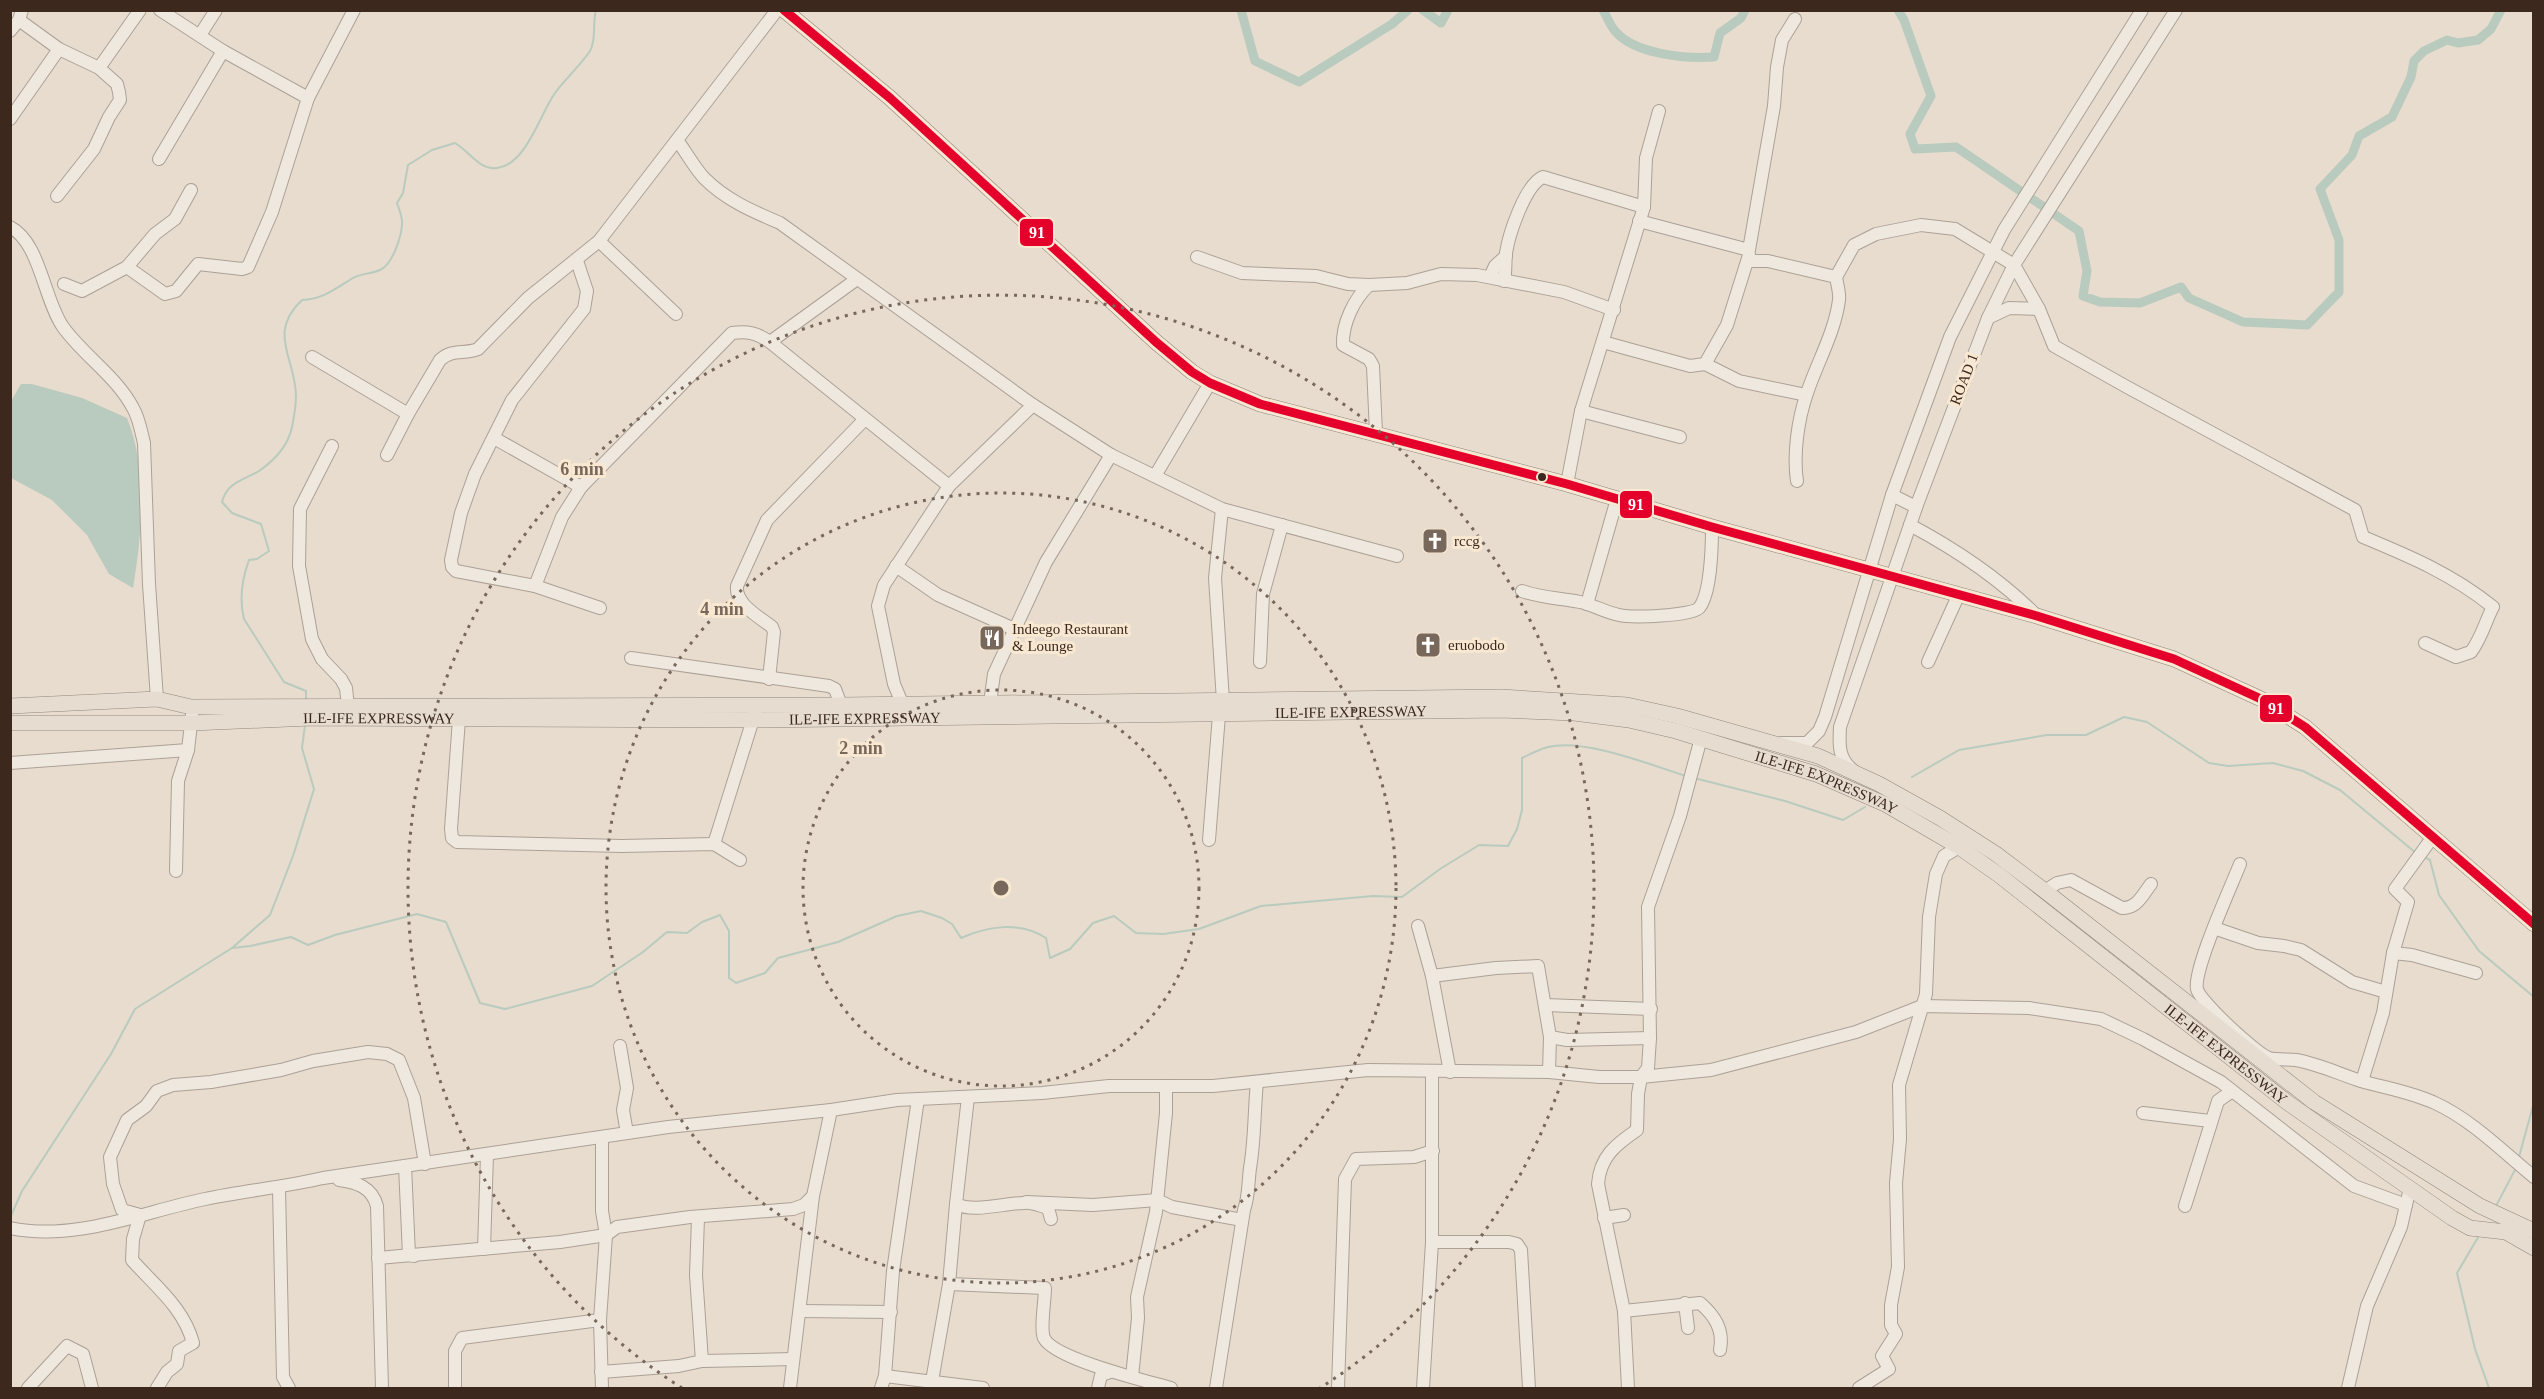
<svg xmlns="http://www.w3.org/2000/svg" width="2544" height="1399" font-family="Georgia,serif">
<style>
.water{fill:#b9cbbe}
.lines{fill:none;stroke-linecap:round;stroke-linejoin:round}
.stream{stroke:#b9cbbe;stroke-width:2}
.canal{stroke:#b9cbbe;stroke-width:9}
.minor-casing{stroke:#aca196;stroke-width:14}
.major-casing{stroke:#92877d;stroke-width:16}
.minor{stroke:#efe8df;stroke-width:12}
.major{stroke:#e6ddd0;stroke-width:15}
.bus-1-casing{stroke:#f8e8d2;stroke-width:14}
.bus-1{stroke:#e4002b;stroke-width:9}
.ring{fill:none;stroke:#78675b;stroke-width:3;stroke-dasharray:3 6}
.bus-dot{fill:#3c281d;stroke:#f8e8d2;stroke-width:2}
.labels{text-anchor:middle;stroke-width:6;stroke-linejoin:round;paint-order:stroke}
.street-label{font-size:15px;fill:#3c281d;stroke:#f8e8d2}
.poi-label{font-size:15px;fill:#3c281d;stroke:#f8e8d2;text-anchor:start}
.centre{fill:#78675b;stroke:#f8e8d2;stroke-width:3}
.ring-label{font-size:18px;text-anchor:middle;font-weight:bold;fill:#78675b;stroke:#f8e8d2;stroke-width:6;stroke-linejoin:round;paint-order:stroke}
.line-badge{stroke:#f8e8d2;stroke-width:2}
.badge-label{font-size:16px;text-anchor:middle;font-weight:bold;fill:#fff}
</style>
<rect width="100%" height="100%" fill="#e7dccd"/>
<path class="water" d="M21 384H32L82 398 127 418C148 470 142 534 133 588L109 574 87 535 52 500 11 478V401Z"/>
<g class="lines">
<g class="stream">
<path d="M306 701V691L284 682 244 619C239 599 242 579 249 560L257 559 269 551 261 524 232 513 222 502C227 482 244 480 259 471 275 460 288 446 292 427 294 417 296 405 296 395 295 357 267 333 302 300 323 299 335 289 353 278 362 273 371 274 380 270 392 265 401 238 402 225 403 218 399 209 397 203L403 193 408 165 432 150 455 143C469 151 479 170 497 168 526 165 540 114 555 93 565 79 580 66 590 51 597 39 592 23 596 10"/>
<path d="M1912 777 1959 750 2047 735H2086L2124 717 2147 722 2209 763 2228 766 2273 763 2303 771 2340 790 2416 853"/>
<path d="M1694 778 1785 801 1843 820 1865 807"/>
<path d="M2424 857 2430 860 2439 895 2479 951 2534 997"/>
<path d="M232 948 250 946 291 937 308 945 335 935 417 914 446 922 480 1003 505 1009 592 986 643 952 667 932 687 933 702 922 720 915 729 931V978L736 983 765 973 778 958 838 942 897 916 921 911 942 918 952 924 961 938C988 926 1020 921 1046 938L1050 958 1070 949 1093 923 1114 916 1136 933 1163 934 1199 929 1261 906 1373 896 1402 897 1440 869 1479 845 1508 846 1517 829 1522 810V758C1530 754 1540 749 1548 747 1584 738 1651 765 1686 776"/>
<path d="M2519 1157 2534 1102"/>
<path d="M2496 1206 2516 1168"/>
<path d="M10 1218 22 1191 111 1054 135 1009 232 948 270 915 293 856 314 789 302 748 305 725"/>
<path d="M2480 1234 2457 1273 2475 1349 2489 1388"/>
</g>
<g class="canal">
<path d="M1241 10 1255 61 1299 82 1392 24 1408 10"/>
<path d="M1423 10 1441 23 1448 10"/>
<path d="M1603 10C1607 17 1610 25 1615 31 1634 54 1685 59 1714 57L1720 33 1741 18 1745 10"/>
<path d="M1898 10 1904 20 1931 96 1910 134 1915 149 1956 147 2079 231 2087 271 2083 296 2100 302 2140 303 2181 287 2189 298 2243 322 2307 325 2339 292V240L2320 189 2352 155 2359 136 2392 117 2411 77 2414 61 2424 51 2447 40 2458 43 2478 40 2491 29 2501 10"/>
</g>
<g class="minor-casing">
<g id="minor">
<path d="M160 10 223 51 308 98"/>
<path d="M19 20 59 49 99 68 117 84 119 92 120 100 109 117 94 149 57 196"/>
<path d="M10 31 19 20 22 10"/>
<path d="M200 35 216 10"/>
<path d="M99 68 140 10"/>
<path d="M10 119 59 49"/>
<path d="M677 140C686 152 694 167 704 178 726 200 752 211 780 223L1033 405 1111 455 1222 509 1397 556"/>
<path d="M159 159 223 51"/>
<path d="M1639 221 1749 250 1774 106 1777 67 1782 40 1795 19"/>
<path d="M10 227C40 242 44 300 63 327 84 356 116 376 133 408 139 418 141 431 144 443L149 584 157 699"/>
<path d="M599 241 676 314"/>
<path d="M1197 257 1242 273 1316 276 1348 284 1369 285 1407 283 1441 274 1477 275 1564 292 1614 310"/>
<path d="M577 261 587 291 584 309 512 400 475 474 461 513 451 560 452 567 456 571 535 586 600 608"/>
<path d="M1749 261H1768L1836 277C1837 284 1840 293 1839 300 1835 332 1817 363 1807 393 1798 419 1793 454 1797 481"/>
<path d="M127 267 165 294 176 291 198 264 242 269 248 267 272 212 308 98 354 10"/>
<path d="M1490 277 1495 266 1506 256"/>
<path d="M1836 277 1854 245 1876 234 1921 225 1955 229 2014 265 2039 309 2054 346 2127 387 2355 510 2363 537C2411 557 2452 574 2493 607 2485 622 2482 637 2471 652L2456 657 2425 643"/>
<path d="M1504 281C1506 271 1505 262 1506 253 1509 234 1525 185 1543 177L1644 207"/>
<path d="M64 284 82 291 127 267 155 234 175 219 191 190"/>
<path d="M1369 285C1354 299 1342 324 1343 345L1369 359 1373 366 1376 433"/>
<path d="M1988 318 2009 308 2039 309"/>
<path d="M770 342 857 279"/>
<path d="M1603 342 1690 366 1705 364 1727 325 1749 255"/>
<path d="M312 357 408 414"/>
<path d="M1705 364 1739 381 1806 395"/>
<path d="M1581 411 1680 437"/>
<path d="M494 438 581 487"/>
<path d="M332 446 300 509 299 566 312 639 322 659 341 679 346 688 348 707"/>
<path d="M387 455 408 414 440 360C453 348 464 355 478 349L528 298 599 241 777 10"/>
<path d="M1155 476 1210 383"/>
<path d="M1567 484 1581 411 1644 207 1646 158 1659 111"/>
<path d="M1892 495 1916 507"/>
<path d="M1222 509 1215 578 1223 701"/>
<path d="M1910 525C1957 550 1999 578 2037 616"/>
<path d="M896 566 938 595 1014 629"/>
<path d="M535 586 562 517 581 487 732 333C748 331 757 333 770 342L949 486"/>
<path d="M1522 591C1541 598 1560 598 1580 602 1593 605 1605 612 1619 615 1631 618 1692 616 1699 608 1711 594 1712 545 1712 527"/>
<path d="M1587 604 1617 499"/>
<path d="M631 658 829 686 835 689 841 705"/>
<path d="M1260 662 1263 594 1282 525"/>
<path d="M1928 662 1959 594"/>
<path d="M769 679 774 632 772 627C758 616 735 604 737 586L767 520 865 419"/>
<path d="M902 703 894 684 878 606 884 585 949 486 1033 405"/>
<path d="M990 703 994 674 1046 562 1111 455"/>
<path d="M459 719 451 829 452 838 457 842 622 846 714 844 740 860"/>
<path d="M1782 743H1807L1819 731 1825 717 1892 495 1950 337 2004 230 2142 10"/>
<path d="M10 763 188 750"/>
<path d="M1854 771C1838 759 1839 745 1840 727L1918 502 1988 318 2014 265 2176 10"/>
<path d="M1209 840 1219 715"/>
<path d="M714 844 755 713"/>
<path d="M2240 864C2231 887 2193 969 2197 989 2200 1002 2257 1054 2269 1058 2277 1060 2287 1059 2296 1060 2319 1064 2339 1074 2361 1081 2386 1088 2411 1092 2435 1103 2472 1120 2502 1151 2534 1177"/>
<path d="M176 871 178 781 188 750 192 715"/>
<path d="M2045 891 2057 883 2071 880 2122 908C2137 909 2143 894 2151 884"/>
<path d="M1418 926 1432 976 1450 1072"/>
<path d="M2214 928 2258 943 2284 946 2301 950 2352 982 2386 992"/>
<path d="M2393 953 2412 955 2476 973"/>
<path d="M1432 976 1496 968 1538 966 1550 1037 1549 1072"/>
<path d="M1545 1005 1651 1009"/>
<path d="M1550 1037 1567 1040 1650 1038"/>
<path d="M620 1046 627 1088 623 1110 627 1133"/>
<path d="M2362 1081 2383 1013 2393 953 2408 902 2395 889 2432 838"/>
<path d="M968 1097 956 1204C973 1213 1005 1203 1024 1203 1032 1202 1040 1206 1048 1208L1051 1219"/>
<path d="M2143 1113 2210 1121"/>
<path d="M602 1138V1211L606 1235 600 1320 602 1388"/>
<path d="M405 1166 409 1255 414 1256"/>
<path d="M339 1180C356 1182 372 1187 377 1206L382 1388"/>
<path d="M279 1188 283 1377 289 1388"/>
<path d="M1026 1202 1093 1205 1157 1200 1172 1207 1242 1220"/>
<path d="M2185 1206 2218 1101 2232 1091"/>
<path d="M698 1218 696 1275 702 1361"/>
<path d="M1604 1218 1624 1215"/>
<path d="M10 1228C75 1242 142 1212 205 1199 244 1191 284 1187 323 1178L668 1127 831 1110 897 1100 1042 1093 1109 1086H1213L1368 1070 1549 1072 1599 1077H1641L1711 1070 1856 1032 1922 1006 2029 1008 2101 1019 2143 1039 2221 1082 2354 1186 2406 1205 2410 1188"/>
<path d="M1432 1242H1509L1517 1244 1521 1250 1529 1388"/>
<path d="M484 1249 487 1155"/>
<path d="M378 1258 560 1242 606 1235 617 1227 690 1217 793 1209 804 1205 813 1196"/>
<path d="M949 1284 1045 1288C1045 1300 1040 1329 1044 1338 1054 1359 1146 1381 1171 1388"/>
<path d="M1685 1303 1688 1328"/>
<path d="M800 1311 891 1312"/>
<path d="M1624 1311 1700 1303C1715 1316 1724 1330 1720 1350"/>
<path d="M601 1372 679 1366 702 1361 793 1359"/>
<path d="M885 1376 983 1388"/>
<path d="M1132 1377 1138 1318 1137 1297 1156 1212 1166 1113V1086"/>
<path d="M932 1381 949 1284 956 1204"/>
<path d="M28 1388 67 1346 83 1354 92 1388"/>
<path d="M157 1388 167 1372 177 1364 179 1351 193 1343C184 1308 155 1286 132 1260L133 1239 140 1215 122 1210 113 1184 110 1157 127 1120 146 1106 157 1091 173 1085 211 1082 281 1070 313 1061 368 1052 387 1054 399 1060 414 1098 425 1164"/>
<path d="M455 1388V1351L462 1338 600 1320"/>
<path d="M790 1388 813 1196 831 1110"/>
<path d="M881 1388 885 1376 893 1271 918 1099"/>
<path d="M1098 1388 1101 1375 1110 1372"/>
<path d="M1216 1388 1244 1210C1249 1196 1248 1183 1250 1168 1255 1139 1254 1112 1257 1082"/>
<path d="M1338 1388 1345 1179 1356 1159 1414 1157 1433 1151"/>
<path d="M1423 1388 1432 1242V1071"/>
<path d="M1628 1388 1624 1311 1598 1184C1600 1157 1615 1145 1637 1130L1638 1094 1641 1077 1648 1068 1650 1038 1648 907 1680 816 1701 738"/>
<path d="M1859 1388 1889 1369 1882 1356 1896 1334 1891 1325V1305L1898 1267 1896 1183 1900 1139 1899 1085 1926 994 1929 917 1936 874 1944 856 1959 847"/>
<path d="M2348 1388 2367 1306 2401 1227 2406 1205"/>
</g>
</g>
<g class="major-casing">
<g id="major">
<path d="M784 10 890 98 1156 342 1192 372 1210 383 1260 404 1567 484 1712 527 2037 616 2174 659 2261 699 2305 727 2534 924"/>
<path d="M10 706 157 699 191 707 841 705 1501 697 1627 705 1677 716 1818 756 1879 784 1940 818 1996 854 2045 891 2314 1102 2480 1206 2534 1231"/>
<path id="s1" d="M10 723H192L311 718 755 720 1502 710 1574 713 1629 720 1676 731 1816 774 1887 805 1959 847 1999 875 2288 1103 2452 1218 2470 1228 2506 1232 2534 1248"/>
</g>
</g>
<use href="#minor" class="minor"/>
<use href="#major" class="major"/>
<g class="bus-1-casing">
<path id="bus-1" d="M784 10 890 98 1156 342 1192 372 1210 383 1260 404 1567 484 1712 527 2037 616 2174 659 2261 699 2305 727 2534 924"/>
</g>
<use href="#bus-1" class="bus-1"/>
</g>
<g class="ring">
<circle cx="1001" cy="888" r="198"/>
<circle cx="1001" cy="888" r="395"/>
<path d="M682 1388A593 593 0 1 1 1320 1388"/>
</g>
<defs>
<g id="church-square" transform="scale(1.35)"><rect x="-9" y="-9" width="18" height="18" rx="4" fill="#78675b" stroke="#f8e8d2"/><path d="M-1.2-6h2.4v3.5h3.3v2.4h-3.3V6h-2.4V-.1h-3.3v-2.4h3.3Z" fill="#fff"/></g>
<g id="restaurant-square" transform="scale(1.35)"><rect x="-9" y="-9" width="18" height="18" rx="4" fill="#78675b" stroke="#f8e8d2"/><path d="M-5-6h1v4h1v-4h1v4h1v-4h1v5L-1.5 .5V6h-2V.5L-5-1ZM5-6V6H3V1.5H1.5Q1.5-4 5-6Z" fill="#fff"/></g>
</defs>
<g fill-rule="evenodd">
<use href="#church-square" x="1435" y="541"/>
<use href="#restaurant-square" x="992" y="638"/>
<use href="#church-square" x="1428" y="645"/>
</g>
<circle class="bus-dot" cx="1542" cy="477" r="5"/>
<g class="labels">
<g class="street-label">
<text transform="translate(1964 379) rotate(-69)" y="5">ROAD 1</text>
<text dy="5" stroke="none"><textPath href="#s1" startOffset="1341">ILE-IFE EXPRESSWAY</textPath></text>
<text dy="5" stroke="none"><textPath href="#s1" startOffset="855">ILE-IFE EXPRESSWAY</textPath></text>
<text dy="5" stroke="none"><textPath href="#s1" startOffset="369">ILE-IFE EXPRESSWAY</textPath></text>
<text dy="5" stroke="none"><textPath href="#s1" startOffset="1827">ILE-IFE EXPRESSWAY</textPath></text>
<text dy="5" stroke="none"><textPath href="#s1" startOffset="2313">ILE-IFE EXPRESSWAY</textPath></text>
</g>
<g class="poi-label">
<text x="1454" y="546">rccg</text>
<text x="1012" y="634">Indeego Restaurant<tspan x="1012" dy="17">&amp; Lounge</tspan></text>
<text x="1448" y="650">eruobodo</text>
</g>
</g>
<circle cx="1001" cy="888" r="9" class="centre"/>
<g class="ring-label">
<text x="582" y="475">6 min</text>
<text x="722" y="615">4 min</text>
<text x="861" y="754">2 min</text>
</g>
<g class="line-badge">
<rect x="1019" y="218" width="35" height="29" rx="6" fill="#e4002b"/>
<rect x="1619" y="490" width="34" height="29" rx="6" fill="#e4002b"/>
<rect x="2259" y="694" width="34" height="29" rx="6" fill="#e4002b"/>
</g>
<g class="badge-label">
<text x="1037" y="238">91</text>
<text x="1636" y="510">91</text>
<text x="2276" y="714">91</text>
</g>
<rect width="2544" height="1399" fill="none" stroke="#3c281d" stroke-width="24"/>
</svg>
